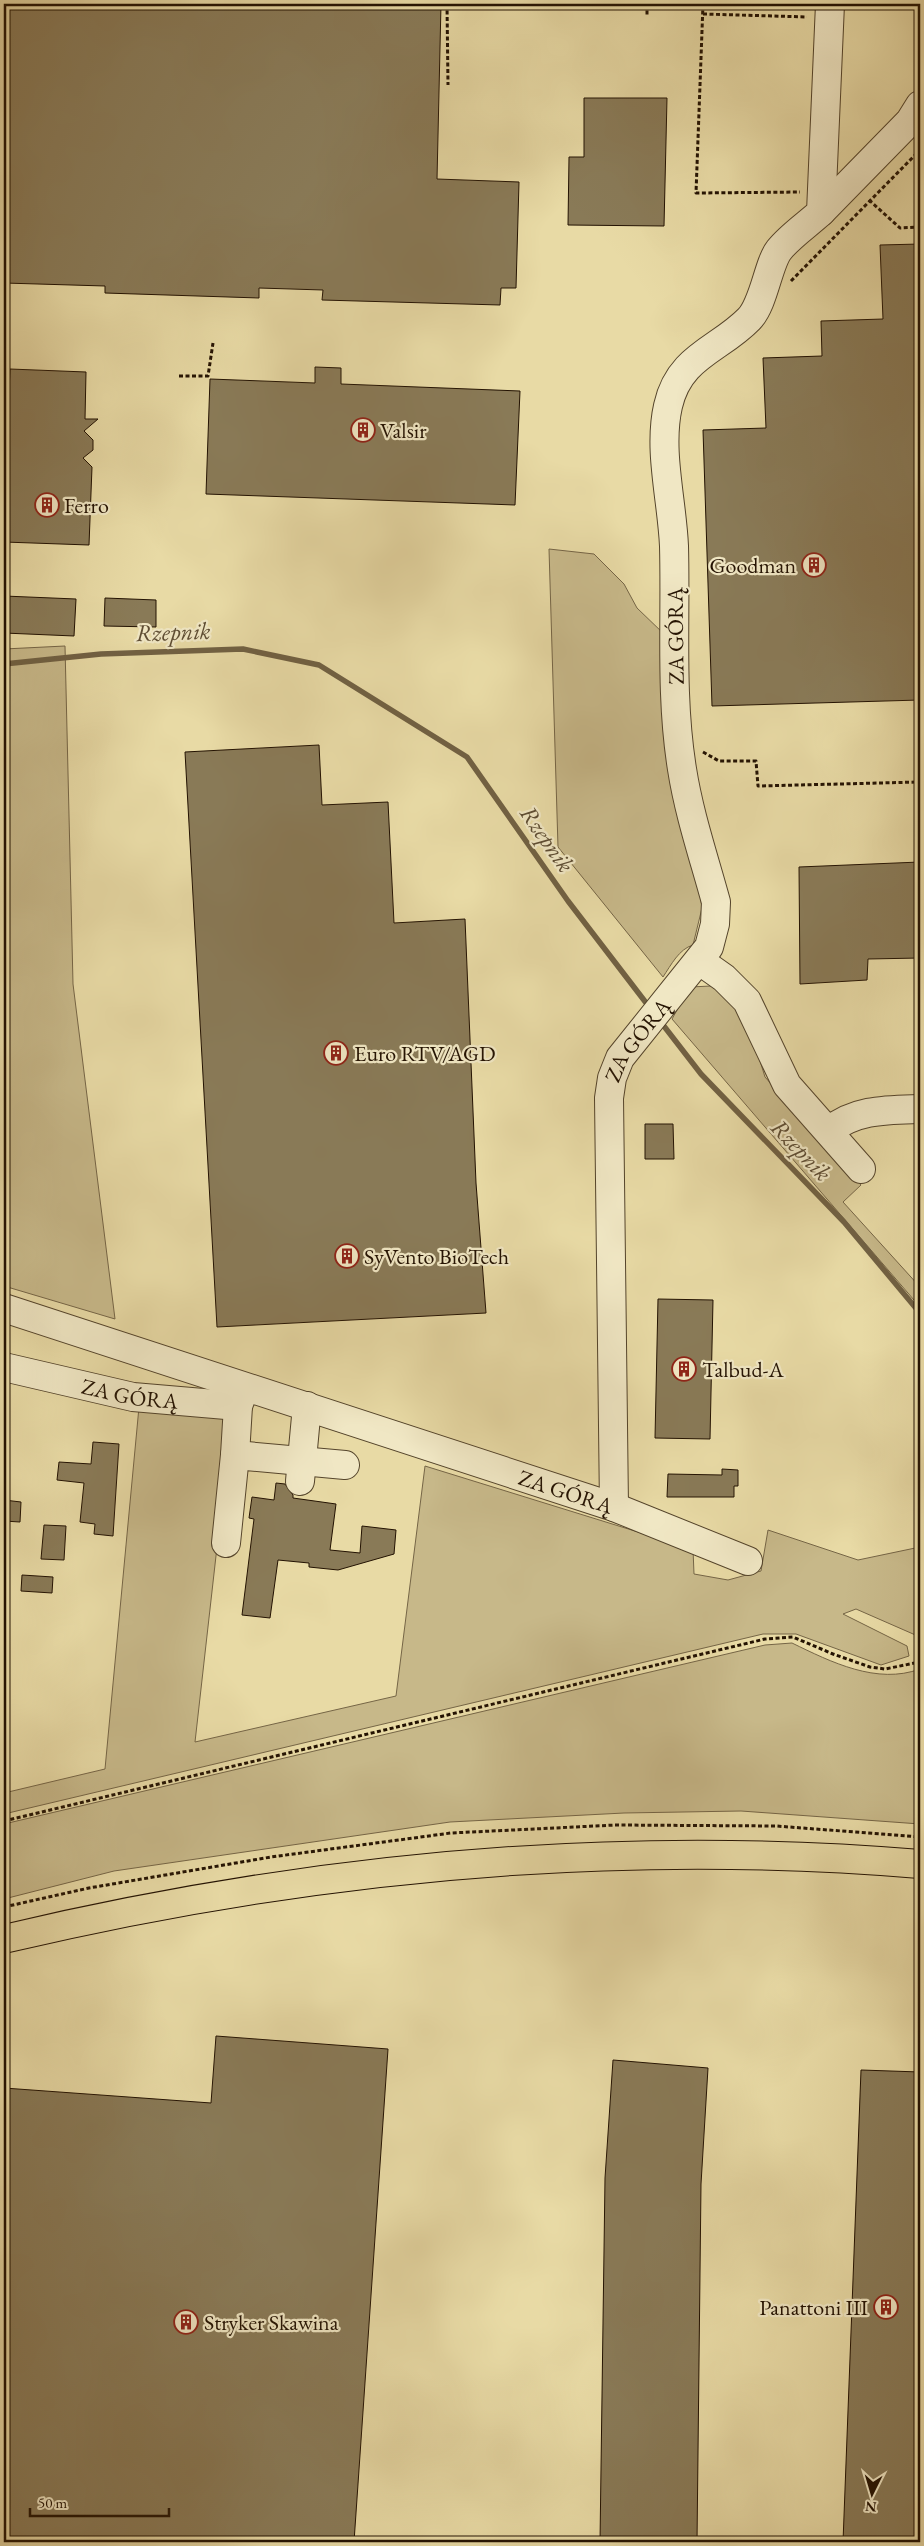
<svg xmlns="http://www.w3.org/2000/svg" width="924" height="2546" font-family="'EB Garamond',serif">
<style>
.green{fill:#c7b889;stroke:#756546}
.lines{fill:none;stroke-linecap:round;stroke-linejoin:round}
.stream{stroke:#716143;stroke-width:5.5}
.building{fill:#897a57;stroke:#231202}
.minor-casing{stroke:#54442b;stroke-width:30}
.major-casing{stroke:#231202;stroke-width:30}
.path{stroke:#231202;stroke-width:3;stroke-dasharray:4 2.5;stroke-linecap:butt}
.minor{stroke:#f0e7c4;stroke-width:28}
.major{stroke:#e8daa5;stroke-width:28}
.labels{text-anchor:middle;stroke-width:4.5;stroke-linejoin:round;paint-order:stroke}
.poi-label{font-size:22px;fill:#231202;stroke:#f0e7c4;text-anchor:start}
.street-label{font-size:22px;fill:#231202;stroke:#f0e7c4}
.water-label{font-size:24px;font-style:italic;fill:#5e4d33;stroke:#f0e7c4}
</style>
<rect width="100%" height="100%" fill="#e8daa5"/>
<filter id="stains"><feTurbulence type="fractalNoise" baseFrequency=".004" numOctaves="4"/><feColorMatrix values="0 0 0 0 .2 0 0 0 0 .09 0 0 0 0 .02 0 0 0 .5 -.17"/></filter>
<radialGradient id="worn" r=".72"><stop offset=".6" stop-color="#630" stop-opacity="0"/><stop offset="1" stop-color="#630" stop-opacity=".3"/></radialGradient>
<g class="green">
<path d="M549 549 594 554 624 584 637 608 664 634 702 908 693 945C679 949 671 965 663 977L558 847Z"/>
<path d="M65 646 73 984 115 1319 4 1286V649Z"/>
<path d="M711 986 725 991 752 1035 765 1077 861 1185 843 1202 920 1287V1307L672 1019 690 987Z"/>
<path d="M139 1407 232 1414 195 1742 396 1696 425 1466 693 1549 694 1574 728 1580 761 1571 768 1530 858 1560 920 1547V1637L856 1609 843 1614 907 1646 909 1656 881 1665 796 1634H763L4 1814V1793L105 1769Z"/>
<path d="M792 1643C831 1662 877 1685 920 1669V1824L741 1811 624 1813 450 1822 114 1871 4 1899V1824L765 1645Z"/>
</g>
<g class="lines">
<g class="stream">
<path d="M4 664 101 654 243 649 319 665 467 757 568 901 650 1008"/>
<path d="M660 1021 701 1074 844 1222 920 1313"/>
</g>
</g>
<g class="building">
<path d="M18 4H441L437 179 519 182 516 288H501L500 305 322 300 323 290 259 288V298L105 293V286L4 283V6L18 7Z"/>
<path d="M584 98H667L664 226 568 225 569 157H584Z"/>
<path d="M920 244V700L712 706 703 430 766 428 763 358 822 356 821 321 883 319 880 245Z"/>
<path d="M315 367 341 368V384L520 391 515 505 206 494 210 379 315 383Z"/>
<path d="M10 369 86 372 85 419H98L84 431 93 440V450L83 458 92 467 89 545 4 542V416H8Z"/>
<path d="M4 596 76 599 74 636 4 633Z"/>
<path d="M105 598 156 600V627L104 626Z"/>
<path d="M319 745 322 805 388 802 394 923 465 919 476 1183 486 1313 217 1327 185 752Z"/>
<path d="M920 862V958L868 959 867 980 800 984 799 867Z"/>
<path d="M645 1124H673L674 1159H645Z"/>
<path d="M658 1299 713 1300 710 1439 655 1438Z"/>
<path d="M93 1442 119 1444 113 1536 94 1534 95 1524 80 1522 84 1483 57 1480 59 1462 91 1464Z"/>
<path d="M722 1469 738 1470V1486H734V1497H667L668 1474 722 1475Z"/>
<path d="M276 1483 285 1484 293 1495V1498L336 1504 330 1550 360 1553 362 1526 396 1530 394 1554 338 1570 309 1567V1563L278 1560 270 1618 242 1615 254 1519 249 1518 252 1497 274 1500Z"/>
<path d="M4 1500 21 1502 20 1522 4 1521Z"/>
<path d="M44 1525 66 1526 64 1560 41 1559Z"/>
<path d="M22 1575 53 1577 52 1593 21 1591Z"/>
<path d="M216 2036 388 2049 354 2542H4V2088L211 2103Z"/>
<path d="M613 2060 708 2068 701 2184 697 2542H600L605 2178Z"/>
<path d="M861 2070 920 2072V2542H843Z"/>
</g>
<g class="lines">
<g class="minor-casing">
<g id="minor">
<path d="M821 212 910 121 920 105"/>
<path d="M700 961 724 978 747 1001 787 1085 861 1169"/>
<path d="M829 1131C855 1109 888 1110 920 1109"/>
<path id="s1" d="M4 1308 614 1507 748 1561"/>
<path id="s2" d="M4 1367 133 1397 238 1406"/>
<path d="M235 1455 238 1406 244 1390"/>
<path d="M300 1481 307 1406"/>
<path id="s3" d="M614 1507 609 1098 612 1078 620 1058 709 947 715 924 716 902C704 858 689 814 682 769 670 695 676 620 674 546 672 500 658 450 668 406 679 356 719 350 749 319 764 304 768 264 779 250 790 236 808 224 821 212L830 4"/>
<path d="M226 1543 235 1455 345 1465"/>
</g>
</g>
<g class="major-casing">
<path id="major" d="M4 1939C304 1868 612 1838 920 1864"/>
</g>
<g class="path">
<path d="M447 4 448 85"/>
<path d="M647 4V16"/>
<path d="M668 4 703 6"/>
<path d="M703 4 696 193 800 192"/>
<path d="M703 14 807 17"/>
<path d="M869 200 900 228 920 227"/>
<path d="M791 281 920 150"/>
<path d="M179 376H208L213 343"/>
<path d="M703 752 719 761H756L758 786 920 782"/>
<path d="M4 1821 765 1639 793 1637 833 1654 870 1667 885 1669 920 1662"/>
<path d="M4 1907 89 1888 271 1857 451 1833 616 1825 776 1826 920 1837"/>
</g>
<use href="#minor" class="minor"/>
<use href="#major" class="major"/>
</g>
<defs>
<g id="building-ring" transform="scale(1.25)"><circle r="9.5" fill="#f0e7c4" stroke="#8f2418" stroke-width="1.5"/><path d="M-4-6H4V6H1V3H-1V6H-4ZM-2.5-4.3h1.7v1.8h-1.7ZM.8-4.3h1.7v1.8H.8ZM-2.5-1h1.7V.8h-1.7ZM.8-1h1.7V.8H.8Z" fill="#8f2418"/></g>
</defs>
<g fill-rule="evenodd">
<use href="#building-ring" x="363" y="430"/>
<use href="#building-ring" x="47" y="505"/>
<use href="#building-ring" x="814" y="565"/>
<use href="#building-ring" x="336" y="1053"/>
<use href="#building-ring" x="347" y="1256"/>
<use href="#building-ring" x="684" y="1369"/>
<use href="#building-ring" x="886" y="2307"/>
<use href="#building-ring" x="186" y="2322"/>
</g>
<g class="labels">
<g class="poi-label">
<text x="380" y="438">Valsir</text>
<text x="64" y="513">Ferro</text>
<text x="796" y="573" text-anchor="end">Goodman</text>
<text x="354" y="1061">Euro RTV/AGD</text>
<text x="364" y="1264">SyVento BioTech</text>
<text x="702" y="1377">Talbud-A</text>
<text x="868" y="2315" text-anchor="end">Panattoni III</text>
<text x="204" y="2330">Stryker Skawina</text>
</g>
<g class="street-label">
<text transform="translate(675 636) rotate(-91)" y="8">ZA GÓRĄ</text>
<text dy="8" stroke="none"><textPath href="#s3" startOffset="475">ZA GÓRĄ</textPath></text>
<text dy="8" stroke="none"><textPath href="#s2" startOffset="129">ZA GÓRĄ</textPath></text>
<text dy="8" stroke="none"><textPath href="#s1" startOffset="591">ZA GÓRĄ</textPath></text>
</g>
<g class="water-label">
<text transform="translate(173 632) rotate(-2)" y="8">Rzepnik</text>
<text transform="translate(547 839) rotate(55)" y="8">Rzepnik</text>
<text transform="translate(801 1150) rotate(46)" y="8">Rzepnik</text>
</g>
</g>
<rect width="924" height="2546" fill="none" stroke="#e8daa5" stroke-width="20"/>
<rect x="5" y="5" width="914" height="2536" fill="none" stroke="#231202" stroke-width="2.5"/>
<rect x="10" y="10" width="904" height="2526" fill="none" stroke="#231202"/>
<g transform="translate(872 2494) rotate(185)" stroke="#f0e7c4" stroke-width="4" paint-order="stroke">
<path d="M0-4L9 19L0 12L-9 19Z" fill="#231202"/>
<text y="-8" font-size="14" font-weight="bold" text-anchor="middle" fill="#231202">N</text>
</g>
<path d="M30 2508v8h139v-8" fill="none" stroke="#231202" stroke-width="2.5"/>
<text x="38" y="2508" font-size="15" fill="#231202" stroke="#f0e7c4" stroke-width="4" paint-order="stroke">50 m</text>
<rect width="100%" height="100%" filter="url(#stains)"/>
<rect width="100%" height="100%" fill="url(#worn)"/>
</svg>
